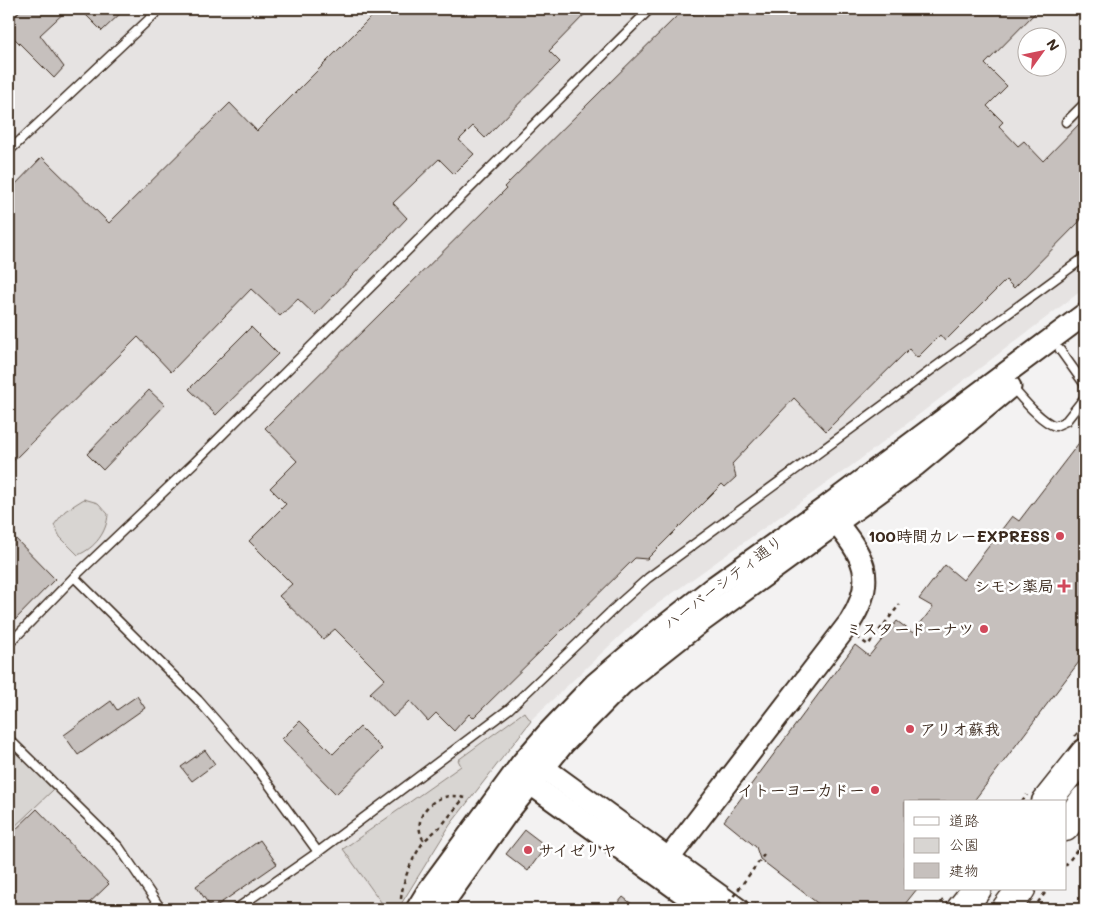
<svg xmlns="http://www.w3.org/2000/svg" width="1094" height="918" font-family="Mali,'Klee One',sans-serif">
<style>
.built{fill:#e6e3e2;fill-rule:evenodd}
.green{fill:#d8d5d2;stroke:#8a8078}
.building{fill:#c6c0bd;stroke:#3b2a1e}
.lines{fill:none;stroke-linecap:round;stroke-linejoin:round}
.lane-casing{stroke:#3b2a1e;stroke-width:11}
.secondary-casing{stroke:#3b2a1e;stroke-width:25}
.highway-casing{stroke:#3b2a1e;stroke-width:31}
.path{stroke:#3b2a1e;stroke-width:2.5;stroke-dasharray:4 4;stroke-linecap:butt}
.lane{stroke:#fff;stroke-width:8}
.secondary{stroke:#fff;stroke-width:21}
.highway{stroke:#fff;stroke-width:28}
.path-bridge{stroke:#3b2a1e;stroke-width:2.5;stroke-dasharray:4 4;stroke-linecap:butt}
.poi-dot{fill:#d1495b;stroke:#fff;stroke-width:2}
.labels{text-anchor:middle;stroke-width:5;stroke-linejoin:round;paint-order:stroke}
.poi-label{font-size:16px;font-weight:bold;fill:#3b2a1e;stroke:#fff;text-anchor:end}
.street-label{font-size:16px;fill:#3b2a1e;stroke:#fff}
</style>
<rect width="100%" height="100%" fill="#f3f2f2"/>
<filter id="ink" filterUnits="userSpaceOnUse"><feTurbulence type="fractalNoise" baseFrequency=".02" numOctaves="2"/><feDisplacementMap in="SourceGraphic" scale="10" xChannelSelector="R" yChannelSelector="G"/><feConvolveMatrix kernelMatrix="1 2 1 2 8 2 1 2 1" color-interpolation-filters="sRGB"/></filter>
<g filter="url(#ink)">
<path class="built" d="M9 9H1085V288L858 461 642 615 531 720 524 712 457 760 461 766 343 849 386 909H9ZM1026 38H1056V68H1026Z"/>
<g class="green">
<path d="M84 499 98 503 108 514C107 532 95 548 78 555L60 537 54 525 65 511Z"/>
<path d="M524 712 531 721 450 825 398 909H386L343 849 461 766 458 760Z"/>
<path d="M9 743 53 790 9 832Z"/>
</g>
<g class="building">
<path d="M22 9H68L40 35 64 67 54 78 9 33V22Z"/>
<path d="M80 9H125L102 31Z"/>
<path d="M379 9H590L549 51 560 62 485 138 473 126 459 140 474 154 454 174 439 159 393 203 407 218 315 315 298 299 280 316 251 289 171 372 138 337 9 465V191L42 157 109 223 230 103 257 131Z"/>
<path d="M684 9H687L693 15 699 9H1039L985 64 1007 86 987 106 1003 122 999 126 1018 146 1024 141 1043 161 1085 118V216L1014 288 1006 280 945 341 940 335 917 358 909 349 826 431 794 398 732 464 736 477 725 487 722 484 647 559 635 558 473 718 469 714 454 731 436 713 428 721 410 701 393 717 370 693 385 679 335 629 323 639 279 596 292 584 249 541 286 504 270 488 297 461 265 428 506 189 504 187Z"/>
<path d="M251 327 278 354 216 415 189 389Z"/>
<path d="M149 390 165 405 103 470 87 454Z"/>
<path d="M1085 435V654L973 802H905V889H917L901 909H825L760 859 756 847 724 821 855 645 869 656 897 621 913 633 933 607 919 599 945 565 963 580 1012 516 1019 521Z"/>
<path d="M9 532 55 579 9 626Z"/>
<path d="M137 696 145 708 78 755 64 735 111 701 117 710Z"/>
<path d="M300 721 333 754 360 727 382 749 336 794 282 739Z"/>
<path d="M205 750 215 764 192 781 181 767Z"/>
<path d="M37 809 109 884 83 909H9V836Z"/>
<path d="M525 830 546 846 528 871 506 854Z"/>
<path d="M260 840 277 864 212 909 196 886Z"/>
<path d="M623 897 638 909H613Z"/>
</g>
<g class="lines">
<g class="lane-casing">
<g id="lane">
<path d="M1066 122 1085 103"/>
<path d="M9 151 160 9"/>
<path d="M1060 350 1085 385"/>
<path d="M1011 386C1022 398 1040 421 1055 426L1066 421 1085 397"/>
<path d="M74 577 198 700 254 764 318 852"/>
<path d="M9 644 74 577 195 462 650 9"/>
<path d="M9 739 119 847 161 909"/>
<path d="M236 909 318 852 509 709 620 603 648 578 1085 257"/>
</g>
</g>
<g class="secondary-casing">
<g id="secondary">
<path d="M530 765 544 768 738 909"/>
<path d="M526 773 531 784 687 896 709 909"/>
<path d="M669 858 850 622C881 573 859 552 828 512"/>
<path d="M417 909 428 891 522 763 547 734 595 684 649 638 714 587 825 508 1085 314"/>
<path d="M439 909 507 813 563 744 622 684 698 624 916 465 1010 387"/>
</g>
</g>
<g class="highway-casing">
<g id="highway">
<path d="M1046 802 1085 753"/>
<path d="M1065 827 1085 799"/>
<path d="M961 909 977 889"/>
<path d="M1006 909 1021 889"/>
</g>
</g>
<g class="path">
<path d="M857 637 868 645 900 604"/>
<path d="M1075 736 1085 724"/>
<path d="M1022 802 1027 795"/>
<path d="M1065 866 1085 840"/>
<path d="M401 899C403 878 412 859 424 841 408 816 438 788 464 798L442 825 424 841"/>
<path d="M754 904 761 909"/>
<path d="M936 909 943 900"/>
<path d="M1033 909 1048 889"/>
</g>
<use href="#lane" class="lane"/>
<use href="#secondary" class="secondary"/>
<use href="#highway" class="highway"/>
<path class="path-bridge" d="M724 909 766 852"/>
</g>
</g>
<g class="poi-dot">
<circle cx="1060" cy="536" r="5"/>
<path d="M1061.5 578.5h5v5h5v5h-5v5h-5v-5h-5v-5h5z"/>
<circle cx="984" cy="629" r="5"/>
<circle cx="910" cy="729" r="5"/>
<circle cx="875" cy="790" r="5"/>
<circle cx="528" cy="850" r="5"/>
</g>
<g class="labels">
<g class="poi-label">
<text x="1050" y="542">100時間カレーEXPRESS</text>
<text x="1054" y="592">シモン薬局</text>
<text x="974" y="635">ミスタードーナツ</text>
<text x="920" y="735" text-anchor="start">アリオ蘇我</text>
<text x="865" y="796">イトーヨーカドー</text>
<text x="538" y="856" text-anchor="start">サイゼリヤ</text>
</g>
<g class="street-label">
<text transform="translate(723 582) rotate(-37)" y="6">ハーバーシティ通り</text>
</g>
</g>
<rect width="1094" height="918" fill="none" stroke="#fff" stroke-width="30"/>
<rect x="15" y="15" width="1064" height="888" fill="none" stroke="#3b2a1e" stroke-width="2" filter="url(#ink)"/>
<rect x="904" y="800" width="162" height="90" fill="#ffffff" stroke="#b1aaa5"/>
<rect x="914" y="817" width="25" height="8" fill="#ffffff" stroke="#b1aaa5"/>
<text x="949" y="826" font-size="15" fill="#3b2a1e">道路</text>
<rect x="914" y="838" width="25" height="15" fill="#d8d5d2" stroke="#b1aaa5"/>
<text x="949" y="850" font-size="15" fill="#3b2a1e">公園</text>
<rect x="914" y="863" width="25" height="15" fill="#c6c0bd" stroke="#b1aaa5"/>
<text x="949" y="876" font-size="15" fill="#3b2a1e">建物</text>
<g transform="translate(1042 52) rotate(57)"><circle r="24" fill="#ffffff" stroke="#b1aaa5"/>
<path d="M0-4L9 19L0 12L-9 19Z" fill="#d1495b"/>
<text y="-8" font-size="14" font-weight="bold" text-anchor="middle" fill="#3b2a1e">N</text>
</g>
</svg>
